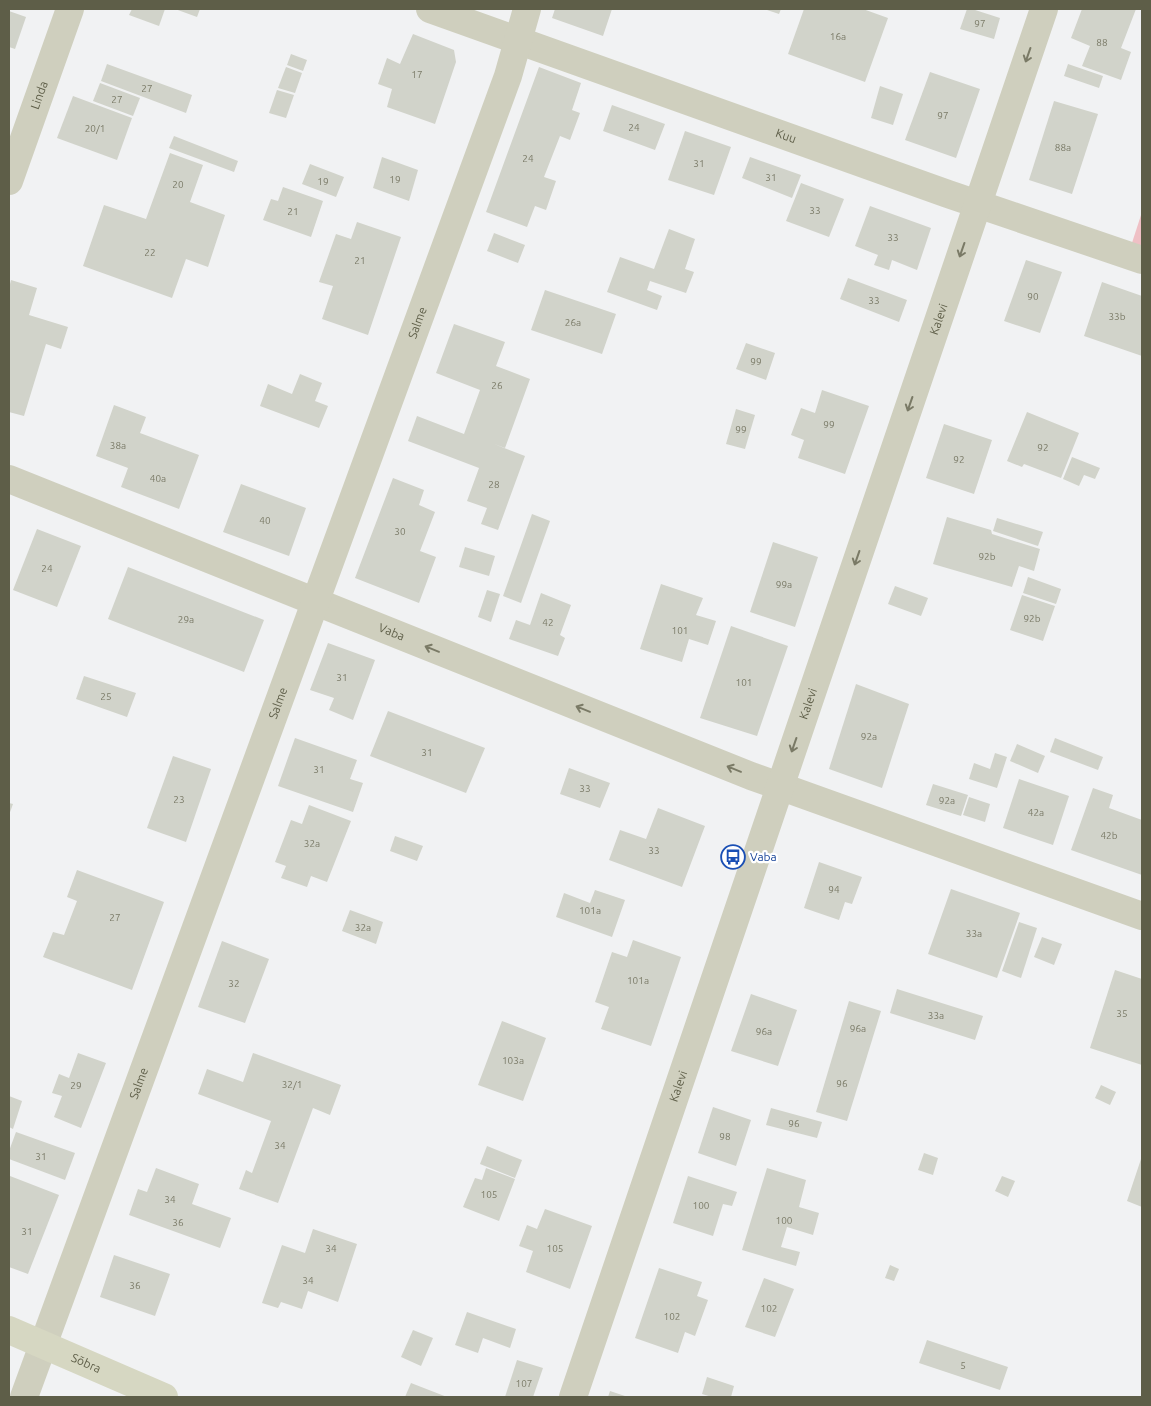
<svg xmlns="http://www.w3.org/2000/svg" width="1151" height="1406" font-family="Ubuntu,sans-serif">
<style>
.green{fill:#efc0c5}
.building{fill:#d1d3ca}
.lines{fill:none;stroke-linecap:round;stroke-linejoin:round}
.street{stroke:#cfcfbe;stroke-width:28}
.secondary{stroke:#d6d7c2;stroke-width:28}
.oneway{stroke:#7a7a66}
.labels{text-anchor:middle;stroke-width:4.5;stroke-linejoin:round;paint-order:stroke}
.number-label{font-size:10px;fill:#7b7b68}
.street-label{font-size:12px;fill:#5e5e48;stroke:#fff}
.transit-label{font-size:12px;fill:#164399;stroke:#fff;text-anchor:start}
</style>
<rect width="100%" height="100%" fill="#f1f2f3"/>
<path class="green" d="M1142 212V253L1130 249Z"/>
<g class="building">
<path d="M132 9H165L159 26 129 15Z"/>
<path d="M175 9H200L197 17Z"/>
<path d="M555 9H612L603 36 552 18Z"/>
<path d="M764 9H781L779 14Z"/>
<path d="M804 9H863L888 18 865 82 788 54Z"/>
<path d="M967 9H972L1000 18 994 39 960 29Z"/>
<path d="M1082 9H1136L1121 48 1131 52 1121 80 1082 66 1090 46 1071 38Z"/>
<path d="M9 11 26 17 15 49 9 47Z"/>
<path d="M413 34 454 50 456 62 435 124 387 107 392 89 378 84 387 58 400 64Z"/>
<path d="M291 54 307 60 303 71 287 65Z"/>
<path d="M107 64 192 95 186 113 101 81Z"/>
<path d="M1068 64 1103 76 1099 88 1064 76Z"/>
<path d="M286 67 302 73 295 93 278 88Z"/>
<path d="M539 67 581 83 572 110 580 113 570 140 560 136 544 177 556 181 546 210 535 206 527 227 486 212Z"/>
<path d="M930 72 980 89 956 158 905 140Z"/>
<path d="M100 83 140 98 133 116 93 101Z"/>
<path d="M880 86 903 94 893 125 871 118Z"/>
<path d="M277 90 294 95 286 118 269 113Z"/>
<path d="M73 96 132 118 117 160 57 138Z"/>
<path d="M1054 101 1098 114 1072 194 1029 180Z"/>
<path d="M612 105 665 124 655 150 603 131Z"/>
<path d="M685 131 731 147 714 195 668 180Z"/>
<path d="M174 136 238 161 234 172 169 148Z"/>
<path d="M170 153 203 165 190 202 225 215 208 267 186 259 172 298 83 266 104 205 146 219Z"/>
<path d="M382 157 418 170 409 201 373 188Z"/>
<path d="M750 157 801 175 792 198 742 178Z"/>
<path d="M310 164 344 177 336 197 302 184Z"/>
<path d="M801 183 844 199 829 237 786 221Z"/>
<path d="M283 187 323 201 311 237 263 220 271 199 278 201Z"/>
<path d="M870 206 931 228 917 270 892 260 889 270 874 265 878 255 855 246Z"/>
<path d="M357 222 401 237 368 335 322 319 333 286 319 282 336 234 351 239Z"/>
<path d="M669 229 695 239 685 269 694 272 686 293 650 281 647 290 662 296 657 310 607 292 620 257 654 269Z"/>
<path d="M494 233 525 245 518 263 487 251Z"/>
<path d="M1026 260 1062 272 1040 333 1004 321Z"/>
<path d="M848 278 907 300 899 322 840 299Z"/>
<path d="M11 280 37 288 29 315 68 327 61 349 46 344 24 416 9 412V288Z"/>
<path d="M1102 282 1142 296V356L1084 336Z"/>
<path d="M545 290 616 314 602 354 531 330Z"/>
<path d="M454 324 505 342 496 366 530 379 505 448 494 444 525 456 498 530 481 524 487 508 467 501 479 468 408 441 417 416 464 434 480 390 436 373Z"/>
<path d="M746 343 775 353 766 380 736 369Z"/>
<path d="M300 374 322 383 315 401 328 406 319 428 260 406 268 384 292 394Z"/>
<path d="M822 390 869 406 845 474 798 458 804 440 791 435 801 408 815 413Z"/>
<path d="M114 405 146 417 140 433 199 455 179 509 121 487 128 468 96 456Z"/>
<path d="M736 409 755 415 745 449 726 444Z"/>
<path d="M1027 412 1079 433 1061 478 1024 464 1022 467 1007 461Z"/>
<path d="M944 424 992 440 974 494 926 478Z"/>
<path d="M1072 457 1100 468 1095 479 1084 475 1079 486 1063 479Z"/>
<path d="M393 478 424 490 419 505 435 512 420 551 436 557 419 603 355 578Z"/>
<path d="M241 484 306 508 289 556 223 532Z"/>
<path d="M532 514 550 521 521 603 503 596Z"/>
<path d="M947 517 991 530 992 534 1040 549 1034 571 1019 566 1012 587 933 564Z"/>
<path d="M997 518 1043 532 1038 546 993 531Z"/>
<path d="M37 529 81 546 57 607 13 590Z"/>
<path d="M773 542 818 557 795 627 750 612Z"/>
<path d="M465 547 495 556 489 576 459 567Z"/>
<path d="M128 567 264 620 244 672 108 619Z"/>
<path d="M1028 577 1061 589 1056 604 1023 593Z"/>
<path d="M661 584 703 598 696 615 716 621 708 645 689 639 682 662 640 649Z"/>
<path d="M895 586 928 598 921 616 888 604Z"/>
<path d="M487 590 500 594 491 622 478 617Z"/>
<path d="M541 593 571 605 560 635 565 638 558 656 509 639 516 620 530 625Z"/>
<path d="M1022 595 1055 606 1043 641 1010 630Z"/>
<path d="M731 626 788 646 757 736 700 718Z"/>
<path d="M328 643 375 660 353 720 329 710 334 698 310 690Z"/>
<path d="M84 676 136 693 127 717 76 699Z"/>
<path d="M856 684 909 704 882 788 829 769Z"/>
<path d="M388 711 485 748 466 793 370 756Z"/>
<path d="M295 738 357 760 350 779 363 783 353 812 278 786Z"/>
<path d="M1055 738 1103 757 1098 770 1050 752Z"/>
<path d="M1017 744 1045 756 1038 773 1010 761Z"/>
<path d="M995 753 1007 757 997 788 969 779 974 763 990 769Z"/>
<path d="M173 756 211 769 186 842 147 828Z"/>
<path d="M569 768 610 783 600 808 560 794Z"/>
<path d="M1019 779 1069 796 1053 845 1003 828Z"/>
<path d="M933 784 968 795 961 816 926 805Z"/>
<path d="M1093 788 1113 795 1109 808 1142 820V875L1071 850Z"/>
<path d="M969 797 990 804 985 822 963 815Z"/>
<path d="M9 803 13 804 9 815Z"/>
<path d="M309 805 351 821 327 882 311 876 307 887 281 878 286 866 275 862 291 820 302 824Z"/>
<path d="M658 808 705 826 682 887 609 860 620 830 646 839Z"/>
<path d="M395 836 423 846 417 861 390 851Z"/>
<path d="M819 862 862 877 852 904 845 902 839 920 804 908Z"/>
<path d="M77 870 164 902 132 990 43 957 53 932 64 935 77 901 67 897Z"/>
<path d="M951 889 1020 913 997 978 928 954Z"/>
<path d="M595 890 625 900 612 937 556 917 564 893 590 903Z"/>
<path d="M350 910 383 922 376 944 342 931Z"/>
<path d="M1019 922 1037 928 1021 978 1002 971Z"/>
<path d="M1042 937 1062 944 1054 965 1034 957Z"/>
<path d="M633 940 681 957 651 1046 601 1029 609 1007 595 1002 612 952 627 957Z"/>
<path d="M222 941 269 959 245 1023 198 1007Z"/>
<path d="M1115 970 1142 979V1065L1090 1048Z"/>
<path d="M897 989 983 1016 975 1040 890 1013Z"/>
<path d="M751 994 797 1010 778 1066 731 1051Z"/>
<path d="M849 1001 881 1011 847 1121 816 1112Z"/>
<path d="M502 1021 546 1038 523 1101 478 1085Z"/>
<path d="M78 1053 106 1063 81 1128 54 1117 62 1096 52 1093 59 1074 69 1078Z"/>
<path d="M253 1053 341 1085 330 1115 313 1108 278 1203 239 1189 246 1170 252 1173 271 1121 198 1094 207 1069 243 1082Z"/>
<path d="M1101 1085 1116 1092 1110 1105 1095 1098Z"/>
<path d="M9 1096 22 1101 13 1129 9 1127Z"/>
<path d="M713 1107 751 1120 736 1166 698 1153Z"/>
<path d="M771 1108 822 1122 817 1138 766 1125Z"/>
<path d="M16 1132 75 1153 65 1180 9 1159V1151Z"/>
<path d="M487 1146 522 1160 515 1178 480 1164Z"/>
<path d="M924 1153 938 1158 933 1175 918 1170Z"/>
<path d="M1142 1156V1207L1127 1201Z"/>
<path d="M156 1168 199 1184 192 1204 231 1218 220 1248 129 1215 138 1189 147 1192Z"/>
<path d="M486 1168 515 1179 499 1221 463 1207 475 1178 482 1180Z"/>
<path d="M767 1168 806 1180 799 1207 819 1213 813 1235 787 1227 781 1247 800 1252 796 1266 742 1250Z"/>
<path d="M10 1176 59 1195 28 1274 9 1267Z"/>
<path d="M688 1176 737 1192 732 1206 723 1204 713 1236 673 1223Z"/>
<path d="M1002 1176 1015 1181 1008 1197 995 1191Z"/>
<path d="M545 1209 592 1226 570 1289 526 1272 533 1251 519 1246 527 1225 537 1229Z"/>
<path d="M313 1229 357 1244 338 1302 308 1291 302 1309 281 1302 278 1308 262 1303 282 1245 305 1253Z"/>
<path d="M114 1255 170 1274 155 1316 100 1297Z"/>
<path d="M890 1265 899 1269 894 1281 885 1278Z"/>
<path d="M659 1268 702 1282 697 1296 708 1300 695 1336 685 1332 678 1353 635 1338Z"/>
<path d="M764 1278 794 1289 775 1337 745 1327Z"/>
<path d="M467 1312 516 1329 510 1348 483 1338 478 1353 455 1345Z"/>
<path d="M413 1330 433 1338 421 1366 401 1357Z"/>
<path d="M927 1340 1008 1367 1000 1390 919 1363Z"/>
<path d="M517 1360 543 1368 533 1397H505Z"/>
<path d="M707 1377 734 1386 731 1397H712L702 1394Z"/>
<path d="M411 1383 447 1397H405Z"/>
<path d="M610 1391 628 1397H608Z"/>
</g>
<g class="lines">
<g class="street">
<path id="s1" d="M430 9 948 194 1142 260"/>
<path id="s2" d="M9 181 70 9"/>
<path id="s3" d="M9 479 751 776 1142 916"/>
<path id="s4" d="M24 1397 508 76 527 9"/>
<path id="s5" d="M573 1397 1044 9"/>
</g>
<path class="secondary" id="s6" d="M9 1330 164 1397"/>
</g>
<defs><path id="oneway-shaft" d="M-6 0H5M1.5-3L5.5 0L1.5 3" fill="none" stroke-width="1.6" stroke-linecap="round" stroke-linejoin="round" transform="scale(1.25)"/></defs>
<g class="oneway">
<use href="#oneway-shaft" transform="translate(1028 55) rotate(109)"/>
<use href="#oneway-shaft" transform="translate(962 250) rotate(109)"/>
<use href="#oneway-shaft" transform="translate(910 404) rotate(109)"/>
<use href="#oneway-shaft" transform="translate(857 558) rotate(109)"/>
<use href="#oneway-shaft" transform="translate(432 649) rotate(-158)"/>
<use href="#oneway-shaft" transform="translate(583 709) rotate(-158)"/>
<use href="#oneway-shaft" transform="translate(794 745) rotate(109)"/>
<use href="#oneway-shaft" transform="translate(734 769) rotate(-158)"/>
</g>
<defs>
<g id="bus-ring" transform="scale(1.25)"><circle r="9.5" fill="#fff" stroke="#1a4fb4" stroke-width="1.5"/><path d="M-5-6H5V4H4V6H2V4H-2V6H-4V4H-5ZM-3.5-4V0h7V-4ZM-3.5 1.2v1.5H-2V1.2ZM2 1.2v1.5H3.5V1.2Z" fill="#1a4fb4"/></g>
</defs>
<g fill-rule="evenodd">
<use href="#bus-ring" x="733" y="857"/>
</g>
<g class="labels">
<g class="number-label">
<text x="980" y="27">97</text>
<text x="838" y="40">16a</text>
<text x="1102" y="46">88</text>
<text x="417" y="78">17</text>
<text x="147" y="92">27</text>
<text x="117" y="103">27</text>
<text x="943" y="119">97</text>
<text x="634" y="131">24</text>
<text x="95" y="132">20/1</text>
<text x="1063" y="151">88a</text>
<text x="528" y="162">24</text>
<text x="699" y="167">31</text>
<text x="771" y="181">31</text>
<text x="395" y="183">19</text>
<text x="323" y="185">19</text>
<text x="178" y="188">20</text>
<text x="815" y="214">33</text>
<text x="293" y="215">21</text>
<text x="893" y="241">33</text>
<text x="150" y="256">22</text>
<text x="360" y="264">21</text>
<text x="1033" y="300">90</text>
<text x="874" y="304">33</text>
<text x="1117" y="320">33b</text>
<text x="573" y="326">26a</text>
<text x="756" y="365">99</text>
<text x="497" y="389">26</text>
<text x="829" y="428">99</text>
<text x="741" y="433">99</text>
<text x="118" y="449">38a</text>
<text x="1043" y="451">92</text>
<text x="959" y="463">92</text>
<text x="158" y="482">40a</text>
<text x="494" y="488">28</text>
<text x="265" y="524">40</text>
<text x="400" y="535">30</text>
<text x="987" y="560">92b</text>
<text x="47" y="572">24</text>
<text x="784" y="588">99a</text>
<text x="1032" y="622">92b</text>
<text x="186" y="623">29a</text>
<text x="548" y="626">42</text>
<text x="680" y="634">101</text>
<text x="342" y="681">31</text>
<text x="744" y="686">101</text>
<text x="106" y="700">25</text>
<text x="869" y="740">92a</text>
<text x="427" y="756">31</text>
<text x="319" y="773">31</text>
<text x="585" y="792">33</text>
<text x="179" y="803">23</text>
<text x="947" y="804">92a</text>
<text x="1036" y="816">42a</text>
<text x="1109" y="839">42b</text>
<text x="312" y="847">32a</text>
<text x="654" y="854">33</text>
<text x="834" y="893">94</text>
<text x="590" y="914">101a</text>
<text x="115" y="921">27</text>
<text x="363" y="931">32a</text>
<text x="974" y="937">33a</text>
<text x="638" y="984">101a</text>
<text x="234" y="987">32</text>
<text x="1122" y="1017">35</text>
<text x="936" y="1019">33a</text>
<text x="858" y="1032">96a</text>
<text x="764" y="1035">96a</text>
<text x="513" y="1064">103a</text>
<text x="842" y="1087">96</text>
<text x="292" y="1088">32/1</text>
<text x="76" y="1089">29</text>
<text x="794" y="1127">96</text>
<text x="725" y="1140">98</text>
<text x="280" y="1149">34</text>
<text x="41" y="1160">31</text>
<text x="489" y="1198">105</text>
<text x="170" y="1203">34</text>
<text x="701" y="1209">100</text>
<text x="784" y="1224">100</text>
<text x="178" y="1226">36</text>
<text x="27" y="1235">31</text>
<text x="331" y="1252">34</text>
<text x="555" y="1252">105</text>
<text x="308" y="1284">34</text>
<text x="135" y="1289">36</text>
<text x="769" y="1312">102</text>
<text x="672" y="1320">102</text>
<text x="963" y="1369">5</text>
<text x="524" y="1387">107</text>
</g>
<g class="street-label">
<text dy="4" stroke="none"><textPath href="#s2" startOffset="91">Linda</textPath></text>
<text dy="4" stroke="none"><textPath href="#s1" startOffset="378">Kuu</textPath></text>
<text dy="4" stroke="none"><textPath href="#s5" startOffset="1138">Kalevi</textPath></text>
<text dy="4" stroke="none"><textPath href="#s4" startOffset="1144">Salme</textPath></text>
<text dy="4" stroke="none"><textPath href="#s3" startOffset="412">Vaba</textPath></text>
<text dy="4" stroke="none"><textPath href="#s5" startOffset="732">Kalevi</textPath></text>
<text dy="4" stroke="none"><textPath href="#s4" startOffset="739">Salme</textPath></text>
<text dy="4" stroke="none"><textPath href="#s4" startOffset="334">Salme</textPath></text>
<text dy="4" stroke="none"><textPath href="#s5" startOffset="328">Kalevi</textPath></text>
<text dy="4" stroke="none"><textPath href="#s6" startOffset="84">Sõbra</textPath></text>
</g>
<g class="transit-label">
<text x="750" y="861">Vaba</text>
</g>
</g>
<rect width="1151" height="1406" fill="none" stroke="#5e5e48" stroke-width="20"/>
</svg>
